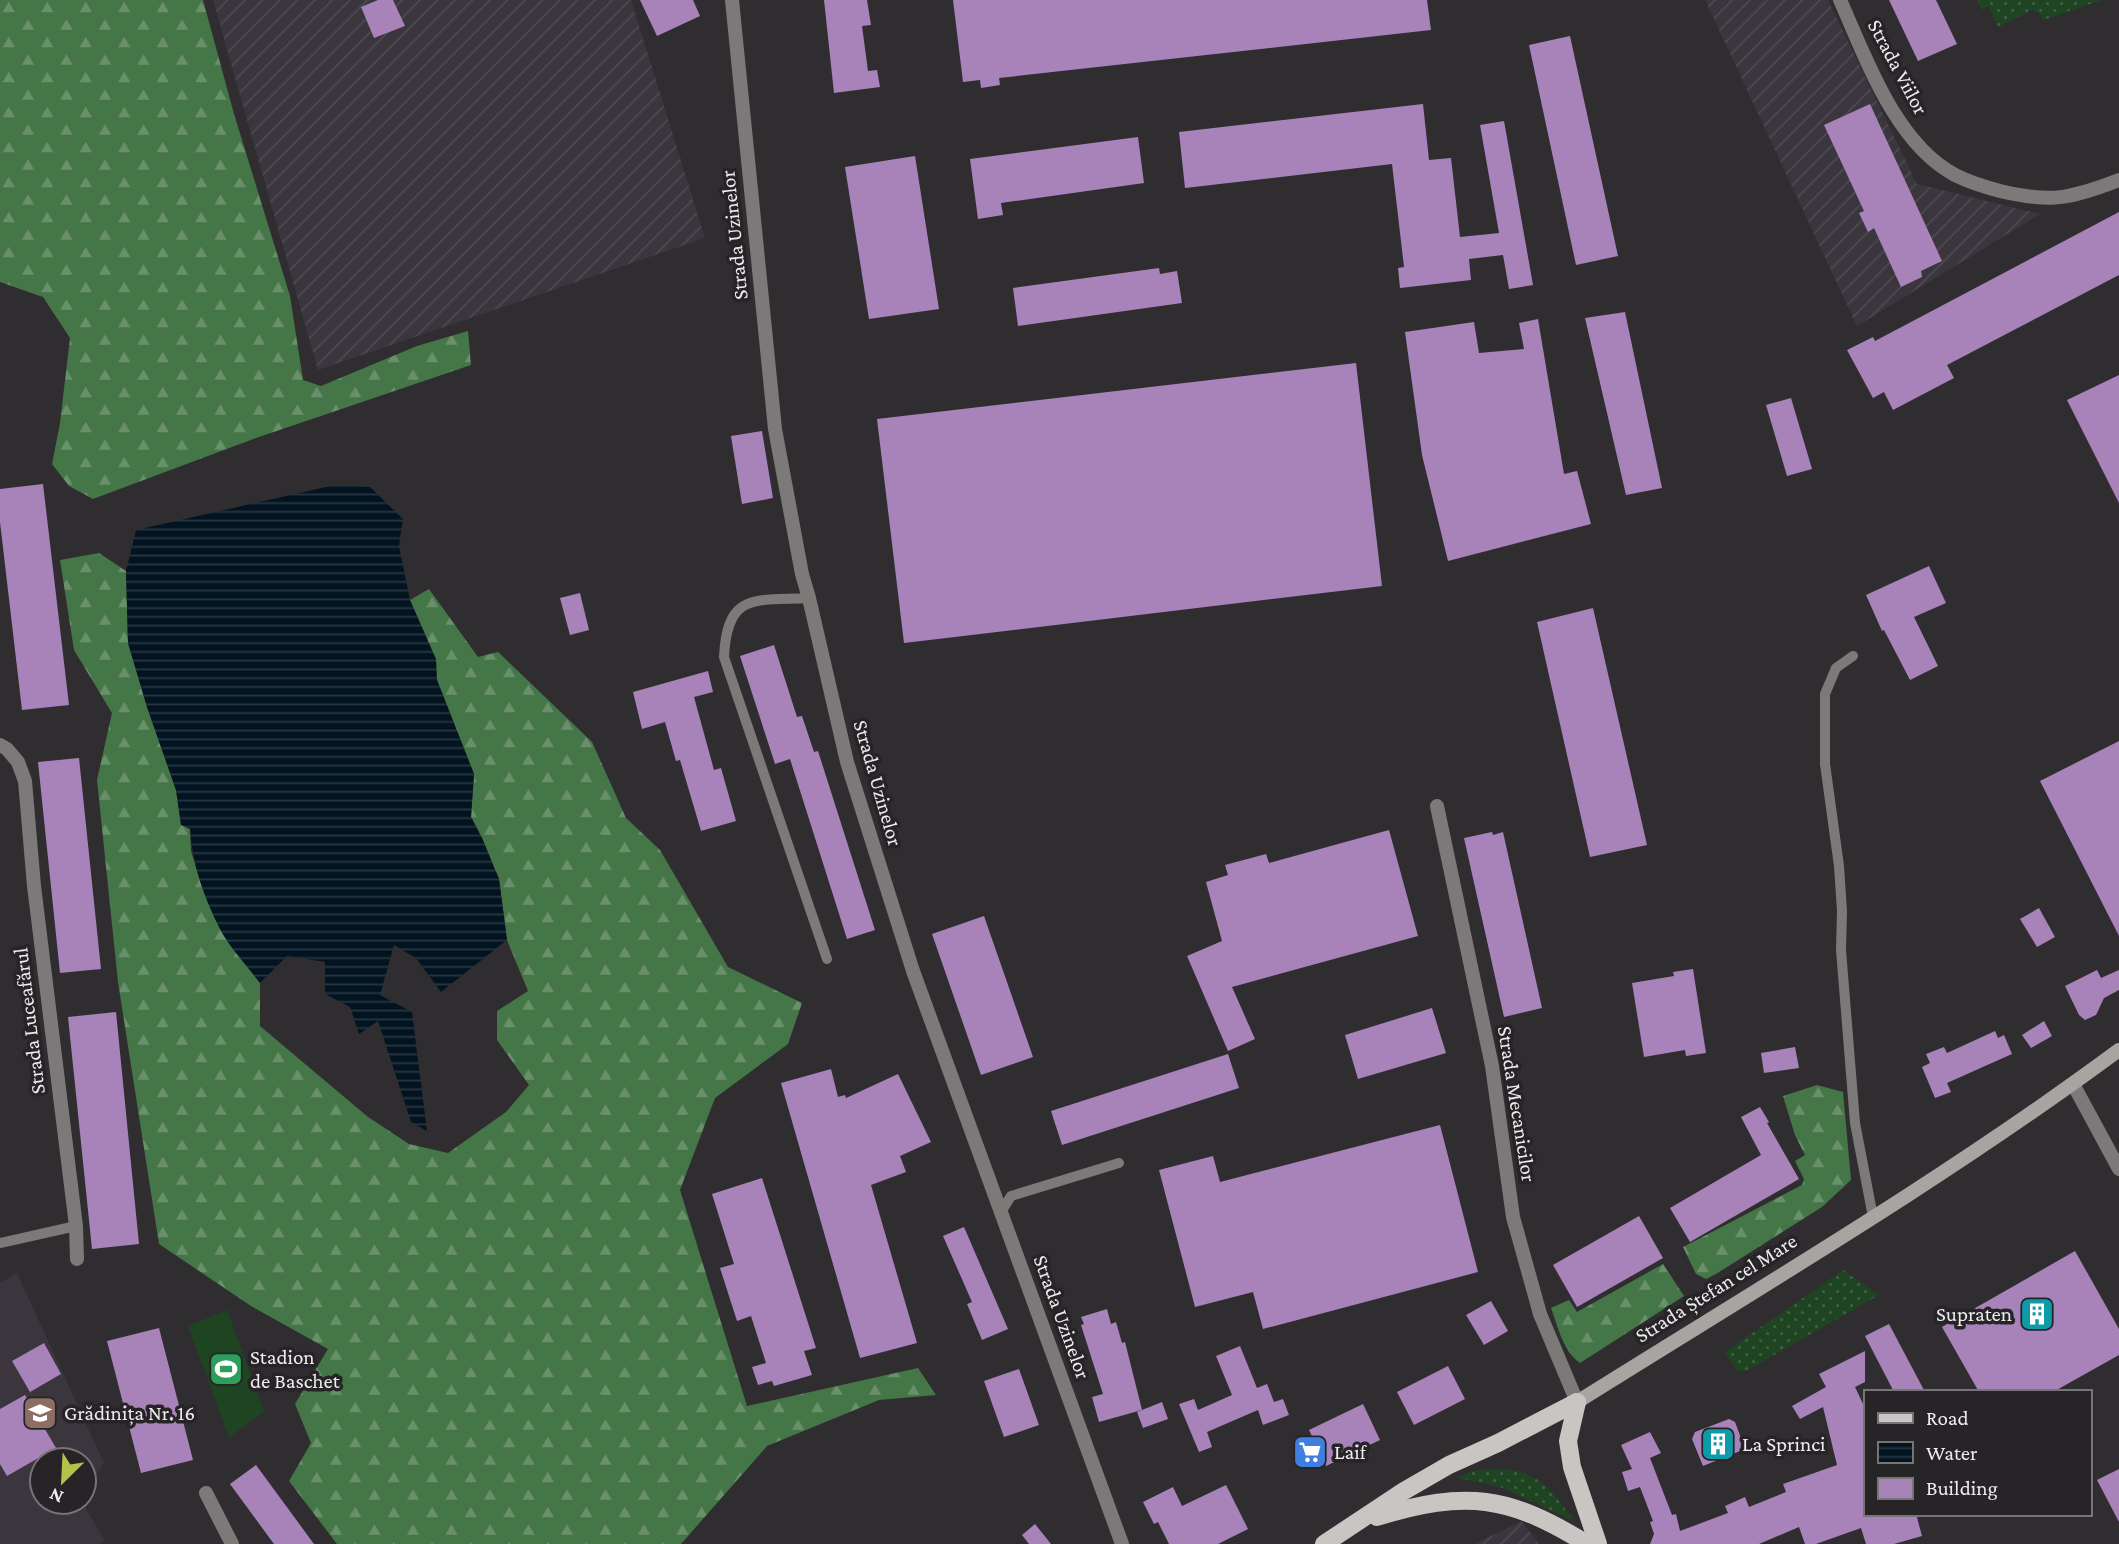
<svg xmlns="http://www.w3.org/2000/svg" width="2119" height="1544" font-family="'Crimson Pro',serif">
<style>
.built{fill:#3b353e}
.industrial{fill:url(#industrial-furrows)}
.grass{fill:url(#grass-dots)}
.forest{fill:url(#forest-firs)}
.pitch{fill:#1e4421}
.water{fill:url(#water-rules)}
.building{fill:#a883ba}
.lines{fill:none;stroke-linecap:round;stroke-linejoin:round}
.lane{stroke:#7b7a78;stroke-width:10}
.street{stroke:#7b7a78;stroke-width:14}
.secondary{stroke:#a6a5a2;stroke-width:14}
.primary{stroke:#c7c6c2;stroke-width:18}
.labels{text-anchor:middle;stroke-width:7;stroke-linejoin:round;paint-order:stroke}
.street-label{font-size:21px;fill:#eeecee;stroke:#262427}
.poi-label{font-size:21px;fill:#eeecee;stroke:#262427;text-anchor:start}
</style>
<defs>
<pattern id="industrial-furrows" width="10" height="10" patternUnits="userSpaceOnUse" patternTransform="scale(1.75)"><rect width="10" height="10" fill="#3b353e"/><path d="M-1 1l2-2M0 10L10 0M9 11l2-2" fill="none" stroke="#4e4951"/></pattern>
<pattern id="grass-dots" width="8" height="8" patternUnits="userSpaceOnUse" patternTransform="scale(1.75)"><rect width="8" height="8" fill="#1e4421"/><path d="M2 2h.1M6 6h.1" fill="none" stroke="#3f5f42" stroke-width="1.8" stroke-linecap="round"/></pattern>
<pattern id="forest-firs" width="22" height="20" patternUnits="userSpaceOnUse" patternTransform="scale(1.75)"><rect width="22" height="20" fill="#457647"/><path d="M5 1l3.5 6h-7zM16 11l3.5 6h-7z" fill="#69906b"/></pattern>
<pattern id="water-rules" width="6" height="5" patternUnits="userSpaceOnUse" patternTransform="scale(1.75)"><rect width="6" height="5" fill="#031421"/><path d="M0 2.5h6" fill="none" stroke="#283642"/></pattern>
</defs>
<rect width="100%" height="100%" fill="#302d31"/>
<path class="built" d="M17 1273 104 1463 84 1494V1460H42V1502H82L105 1541 99 1544H0V1283Z"/>
<g class="industrial">
<path d="M213 0H631L705 238 318 370Z"/>
<path d="M1705 0H1828L1917 184 2040 214 1857 326Z"/>
<path d="M1522 1521 1539 1544H1474Z"/>
</g>
<g class="grass">
<path d="M1977 0H2102L2043 20 2041 15 2032 10 1998 27 1989 6 1982 10Z"/>
<path d="M1843 1270 1879 1295 1748 1370 1738 1372 1725 1352Z"/>
<path d="M1490 1469C1537 1468 1549 1486 1574 1521L1498 1486 1457 1478 1472 1471Z"/>
</g>
<g class="forest">
<path d="M0 0H203L234 114 290 296 303 380 321 386 417 346 468 331 471 365 256 438 93 499 69 486 52 464 60 423 70 338 43 297 0 282Z"/>
<path d="M99 553 126 571 128 643 147 707 176 790 181 824 190 829 191 851 202 887 221 931 260 983V1026L368 1117 409 1144 448 1153 506 1112 529 1085 497 1040V1011L528 991 507 940 499 879 482 838 471 817 474 774 437 680 435 659 410 600 429 589 478 657 498 652 592 742 626 818 660 850 728 967 802 1003 788 1044 715 1098 680 1190 747 1406 918 1368 936 1395 879 1400 767 1446 681 1544H337L289 1481 311 1443 295 1404 328 1349 251 1306 159 1244 118 982 97 780 112 713 74 650 60 560Z"/>
<path d="M1817 1085 1843 1092 1851 1180 1822 1207 1716 1274 1706 1279 1696 1274 1683 1247 1802 1185 1804 1179 1795 1161 1805 1155 1795 1135 1783 1096Z"/>
<path d="M1663 1264 1684 1296 1580 1363C1563 1351 1558 1327 1551 1308L1569 1300 1577 1312Z"/>
</g>
<path class="pitch" d="M227 1310 264 1411 229 1438 188 1326Z"/>
<path class="water" d="M335 485 370 487 403 519 399 546 410 600 436 659 437 680 474 774 471 817 482 838 499 879 507 940 441 992 416 958 394 945 380 995 412 1012 427 1131 411 1122 378 1021 359 1034 350 1007 325 994V962L287 956 260 983C247 966 230 948 220 929 204 898 192 863 190 829L181 825 176 790 147 707 128 643 126 571 136 530Z"/>
<g class="building">
<path d="M378 0H393L405 26 374 38 361 7Z"/>
<path d="M640 0H693L700 16 657 36Z"/>
<path d="M824 0H867L871 25 862 26 868 71 877 70 880 87 834 93Z"/>
<path d="M953 0H1427L1431 30 999 78 1000 85 981 88 980 80 963 82Z"/>
<path d="M1889 0H1936L1957 44 1918 61Z"/>
<path d="M1570 36 1618 256 1576 265 1529 45Z"/>
<path d="M1423 104 1429 160 1451 158 1460 237 1499 233 1480 125 1504 121 1533 285 1509 289 1503 255 1469 259 1471 280 1400 288 1398 268 1404 267 1392 164 1185 188 1179 132Z"/>
<path d="M1870 104 1942 261 1921 271 1922 277 1901 287 1874 228 1868 232 1859 213 1864 211 1824 125Z"/>
<path d="M1138 137 1144 183 1001 203 1003 215 978 219 970 159Z"/>
<path d="M915 156 939 309 869 319 845 167Z"/>
<path d="M2119 212V275L1947 365 1954 378 1893 410 1884 392 1873 398 1847 350 1873 337 1875 341Z"/>
<path d="M1159 268 1160 274 1177 271 1182 303 1018 326 1013 288Z"/>
<path d="M1625 312 1662 488 1626 495 1585 318Z"/>
<path d="M1538 319 1564 474 1577 471 1591 524 1448 561 1422 455 1405 332 1474 322 1479 353 1524 349 1519 323Z"/>
<path d="M1356 363 1382 586 904 643 877 419Z"/>
<path d="M2119 375V503L2067 400Z"/>
<path d="M1791 398 1812 469 1787 476 1766 405Z"/>
<path d="M762 431 773 498 742 504 731 436Z"/>
<path d="M43 484 69 705 22 710 0 522V489Z"/>
<path d="M1929 566 1946 603 1914 617 1938 666 1910 680 1884 630 1882 631 1866 595Z"/>
<path d="M580 593 589 630 570 635 560 598Z"/>
<path d="M1593 608 1647 845 1590 857 1537 622Z"/>
<path d="M774 645 797 717 802 716 814 752 818 751 875 930 847 939 790 759 775 764 740 656Z"/>
<path d="M708 671 713 692 694 697 714 770 721 768 736 821 701 831 680 760 676 761 665 722 642 729 633 692Z"/>
<path d="M2119 741V936L2040 781Z"/>
<path d="M79 758 101 969 60 973 38 762Z"/>
<path d="M1389 830 1418 936 1232 987 1255 1039 1228 1051 1187 956 1222 941 1206 882 1228 875 1225 865 1266 854 1269 863Z"/>
<path d="M1492 832 1493 835 1503 832 1542 1008 1504 1017 1464 838Z"/>
<path d="M2039 908 2055 937 2037 947 2020 919Z"/>
<path d="M984 916 1033 1057 981 1075 932 934Z"/>
<path d="M1693 969 1706 1053 1686 1056 1685 1050 1644 1057 1632 983 1674 976 1673 972Z"/>
<path d="M2097 970 2101 978 2119 970V990L2104 998 2096 1015 2085 1020 2079 1015 2065 986Z"/>
<path d="M1432 1008 1446 1053 1358 1079 1345 1035Z"/>
<path d="M116 1012 139 1244 92 1249 68 1017Z"/>
<path d="M2044 1021 2052 1036 2031 1048 2022 1035Z"/>
<path d="M1995 1031 1998 1038 2004 1035 2012 1054 1947 1083 1951 1092 1935 1098 1922 1067 1930 1063 1926 1054 1944 1047 1947 1053Z"/>
<path d="M1795 1047 1799 1068 1764 1073 1761 1053Z"/>
<path d="M1228 1054 1239 1088 1062 1145 1051 1111Z"/>
<path d="M831 1069 838 1097 845 1095 846 1098 898 1074 931 1142 900 1156 906 1172 871 1185 917 1343 860 1358 781 1083Z"/>
<path d="M1760 1107 1769 1122 1767 1123 1799 1179 1690 1242 1670 1208 1761 1155 1741 1117Z"/>
<path d="M1440 1125 1478 1272 1263 1329 1253 1292 1195 1307 1159 1170 1213 1156 1220 1182Z"/>
<path d="M762 1178 816 1348 804 1351 812 1375 774 1386 772 1381 758 1385 752 1367 766 1363 751 1316 737 1321 720 1268 734 1264 712 1194Z"/>
<path d="M1639 1216 1663 1258 1577 1307 1553 1265Z"/>
<path d="M964 1227 1008 1329 982 1340 967 1304 972 1302 943 1236Z"/>
<path d="M2075 1251 2119 1329V1355L2053 1392H1979L1942 1327Z"/>
<path d="M1491 1301 1508 1331 1484 1345 1466 1315Z"/>
<path d="M1107 1309 1111 1324 1116 1322 1122 1343 1125 1342 1142 1410 1099 1422 1092 1397 1103 1394 1081 1325 1084 1324 1081 1317Z"/>
<path d="M1889 1324 1925 1392H1894L1865 1336Z"/>
<path d="M159 1328 193 1460 141 1473 107 1341Z"/>
<path d="M44 1343 61 1374 30 1392 12 1361Z"/>
<path d="M1240 1346 1257 1388 1267 1384 1274 1402 1283 1399 1289 1415 1263 1425 1258 1410 1207 1432 1212 1447 1199 1452 1179 1404 1194 1399 1198 1410 1232 1395 1216 1356Z"/>
<path d="M1865 1351V1382L1855 1387 1865 1408V1514H1916L1922 1536 1894 1544H1866L1861 1528 1816 1544H1805L1799 1527 1759 1544H1650L1654 1534 1650 1522 1653 1521 1640 1487 1628 1491 1622 1472 1632 1469 1621 1445 1650 1432 1661 1453 1650 1458 1672 1515 1676 1514 1680 1531 1728 1513 1725 1506 1745 1497 1749 1507 1786 1492 1783 1484 1837 1465 1823 1407 1800 1419 1792 1406 1826 1387 1819 1374Z"/>
<path d="M1448 1366 1465 1399 1414 1425 1397 1392Z"/>
<path d="M1019 1369 1039 1425 1004 1437 984 1381Z"/>
<path d="M25 1395 56 1448 7 1476 0 1464V1409Z"/>
<path d="M1162 1402 1168 1419 1143 1428 1137 1412Z"/>
<path d="M1363 1404 1380 1440 1326 1466 1309 1430Z"/>
<path d="M1729 1419 1735 1422 1745 1449 1703 1466 1692 1439 1695 1432Z"/>
<path d="M256 1465 314 1544H274L230 1484Z"/>
<path d="M2119 1469V1522L2097 1480Z"/>
<path d="M1226 1485 1248 1529 1218 1544H1169L1158 1522 1154 1524 1143 1502 1173 1487 1182 1506Z"/>
<path d="M1035 1524 1051 1544H1029L1022 1535Z"/>
</g>
<g class="lines">
<g class="lane">
<path d="M809 598C756 601 727 591 724 657L827 959"/>
<path d="M1853 656 1836 668 1825 694V764L1839 866 1842 911 1841 950 1855 1123 1873 1217"/>
<path d="M1001 1212 1011 1196 1119 1163"/>
<path d="M0 1243 76 1226"/>
</g>
<g class="street">
<path d="M732 0 775 429 802 574 809 598 847 762 913 971 1122 1544"/>
<path d="M1840 0C1866 58 1895 143 1955 175 1969 182 1985 187 2000 191 2051 203 2070 199 2119 180"/>
<path d="M0 745 7 749 18 762 25 781 34 886 76 1226 77 1259"/>
<path d="M1437 806 1492 1066 1513 1217 1540 1314 1577 1402"/>
<path d="M2073 1084 2119 1169"/>
<path d="M206 1493 232 1544"/>
</g>
<path class="secondary" d="M1577 1402C1759 1288 1946 1178 2119 1050"/>
<g class="primary">
<path d="M1577 1402 1568 1441 1572 1467 1598 1544"/>
<path d="M1377 1517C1466 1490 1508 1495 1587 1544"/>
<path d="M1324 1544 1404 1491 1449 1465 1498 1443 1577 1402"/>
</g>
</g>
<defs>
<g id="building-square" transform="scale(1.75)"><rect x="-9" y="-9" width="18" height="18" rx="4" fill="#0f9aa8" stroke="#262427"/><path d="M-4-6H4V6H1V3H-1V6H-4ZM-2.5-4.3h1.7v1.8h-1.7ZM.8-4.3h1.7v1.8H.8ZM-2.5-1h1.7V.8h-1.7ZM.8-1h1.7V.8H.8Z" fill="#fff"/></g>
<g id="stadium-square" transform="scale(1.75)"><rect x="-9" y="-9" width="18" height="18" rx="4" fill="#2e9e5b" stroke="#262427"/><path d="M0-5a6.5 5 0 1 0 0 10a6.5 5 0 1 0 0-10ZM-3.5-1.8h7v3.6h-7Z" fill="#fff"/></g>
<g id="school-square" transform="scale(1.75)"><rect x="-9" y="-9" width="18" height="18" rx="4" fill="#8d6e63" stroke="#262427"/><path d="M0-5L7-2L0 1L-7-2ZM-4 1L0 2.5L4 1V4Q0 6-4 4Z" fill="#fff"/></g>
<g id="supermarket-square" transform="scale(1.75)"><rect x="-9" y="-9" width="18" height="18" rx="4" fill="#3f7fe0" stroke="#262427"/><path d="M-6-5.5h2.5l.6 2H6L4.5 2H-2.5L-4.4-4H-6ZM-1.5 3.2a1.3 1.3 0 1 0 .1 0ZM3 3.2a1.3 1.3 0 1 0 .1 0Z" fill="#fff"/></g>
</defs>
<g fill-rule="evenodd">
<use href="#building-square" x="2037" y="1314"/>
<use href="#stadium-square" x="226" y="1369"/>
<use href="#school-square" x="40" y="1413"/>
<use href="#building-square" x="1718" y="1444"/>
<use href="#supermarket-square" x="1310" y="1452"/>
</g>
<g class="labels">
<g class="street-label">
<text transform="translate(1898 67) rotate(62)" y="7">Strada Viilor</text>
<text transform="translate(734 235) rotate(-96)" y="7">Strada Uzinelor</text>
<text transform="translate(878 783) rotate(74)" y="7">Strada Uzinelor</text>
<text transform="translate(29 1021) rotate(-97)" y="7">Strada Luceafărul</text>
<text transform="translate(1517 1104) rotate(81)" y="7">Strada Mecanicilor</text>
<text transform="translate(1716 1288) rotate(-32)" y="7">Strada Ștefan cel Mare</text>
<text transform="translate(1062 1317) rotate(70)" y="7">Strada Uzinelor</text>
</g>
<g class="poi-label">
<text x="2012" y="1321" text-anchor="end">Supraten</text>
<text x="250" y="1364">Stadion<tspan x="250" dy="24">de Baschet</tspan></text>
<text x="64" y="1420">Grădinița Nr. 16</text>
<text x="1742" y="1451">La Sprinci</text>
<text x="1334" y="1459">Laif</text>
</g>
</g>
<rect x="1864" y="1390" width="228" height="126" fill="#262427" stroke="#767477" stroke-width="2"/>
<rect x="1878" y="1413" width="35" height="10" fill="#c7c6c2" stroke="#767477" stroke-width="2"/>
<text x="1926" y="1425" font-size="21" fill="#eeecee">Road</text>
<rect x="1878" y="1442" width="35" height="21" fill="url(#water-rules)" stroke="#767477" stroke-width="2"/>
<text x="1926" y="1460" font-size="21" fill="#eeecee">Water</text>
<rect x="1878" y="1478" width="35" height="21" fill="#a883ba" stroke="#767477" stroke-width="2"/>
<text x="1926" y="1495" font-size="21" fill="#eeecee">Building</text>
<g transform="translate(63 1481) rotate(204)"><circle r="33" fill="#262427" stroke="#767477" stroke-width="2"/>
<path d="M0-5L12 26L0 18L-12 26Z" fill="#b5c24a"/>
<text y="-10" font-size="19" font-weight="bold" text-anchor="middle" fill="#eeecee">N</text>
</g>
</svg>
